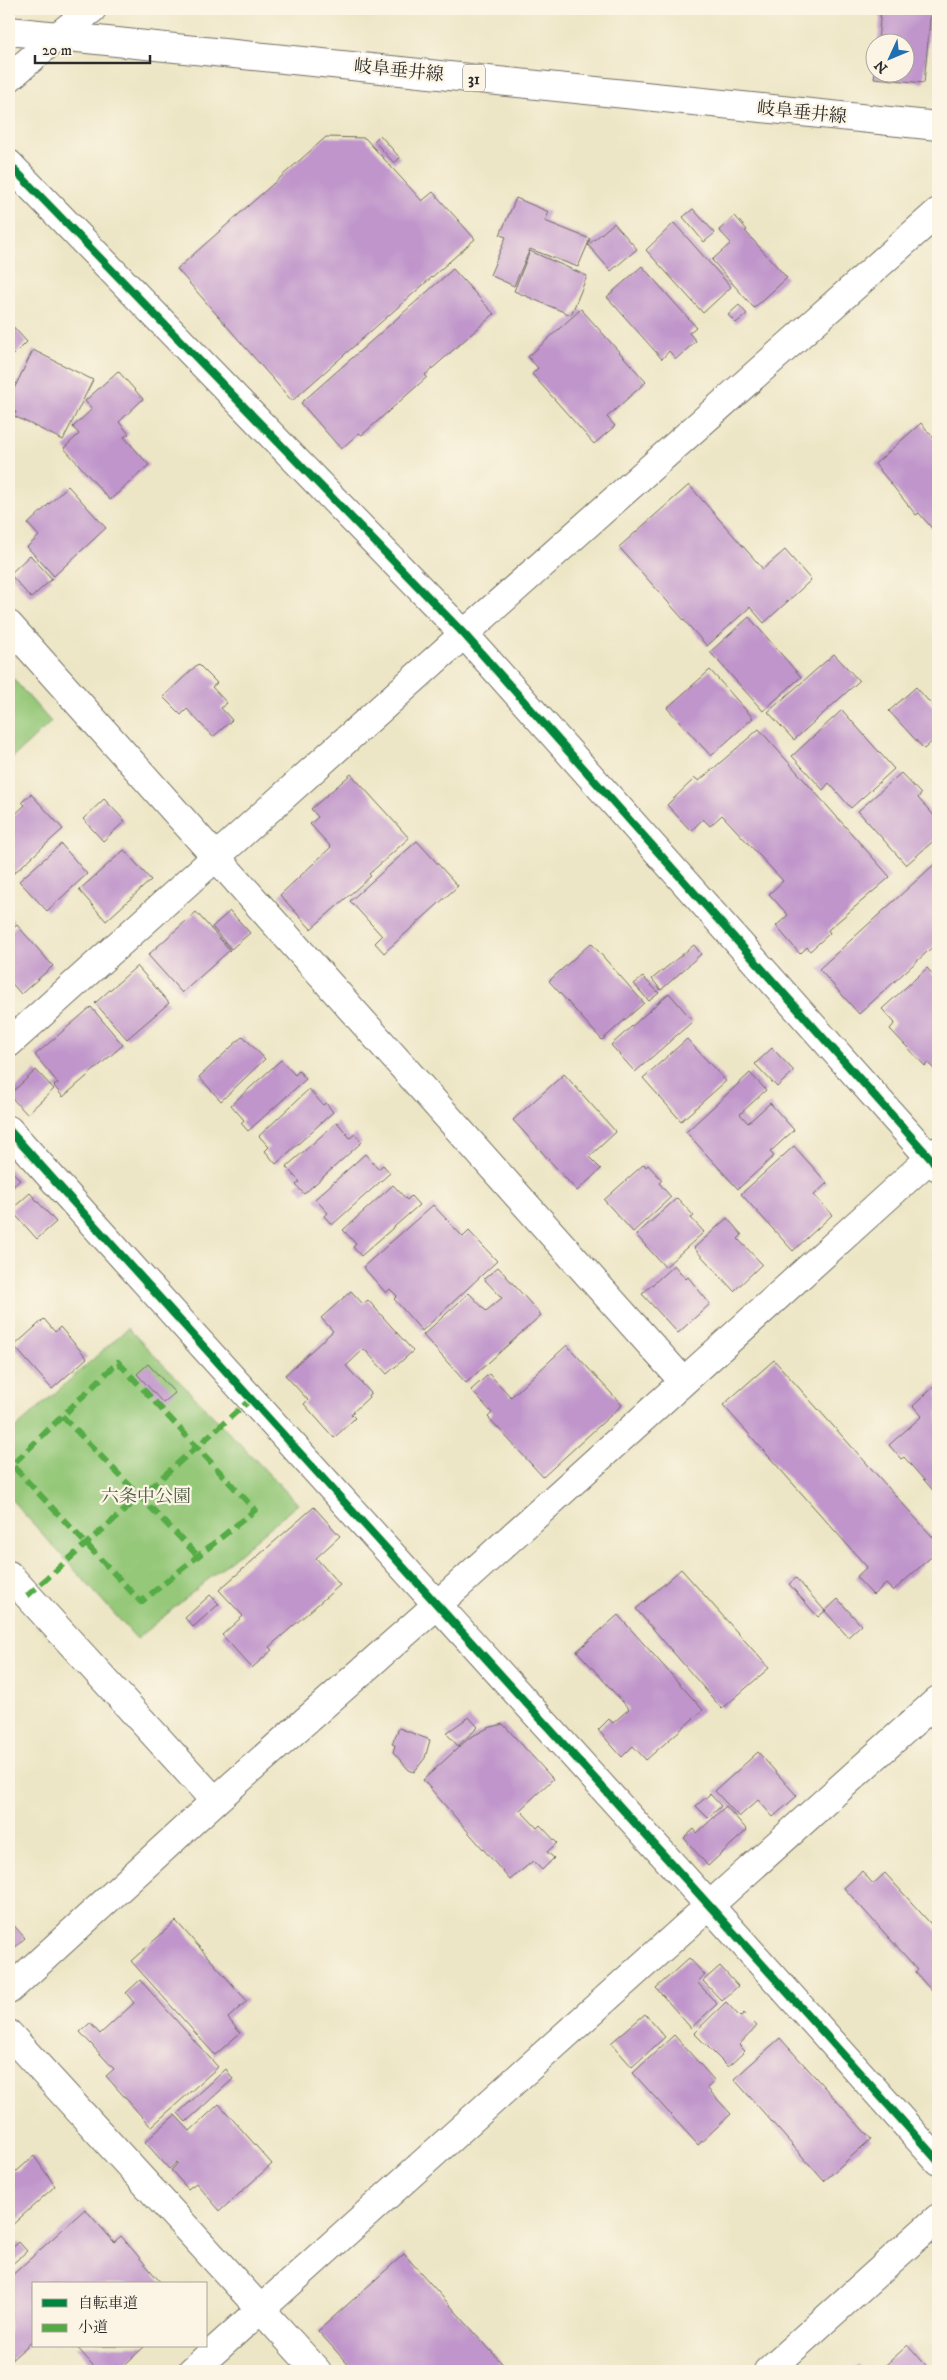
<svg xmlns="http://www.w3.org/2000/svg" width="947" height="2380" font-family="'IM FELL DW Pica','Noto Serif JP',serif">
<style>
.green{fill:#95c879;stroke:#607a52}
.building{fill:#c095cb}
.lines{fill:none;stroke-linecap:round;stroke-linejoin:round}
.street-casing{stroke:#6f6c61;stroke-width:30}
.secondary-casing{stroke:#6f6c61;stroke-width:30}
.primary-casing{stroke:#6f6c61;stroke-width:30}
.street{stroke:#fff;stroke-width:28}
.secondary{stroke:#fff;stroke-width:28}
.primary{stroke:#fff;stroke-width:28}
.quiet{stroke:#54ab44;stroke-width:6;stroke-dasharray:12 6;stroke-linecap:butt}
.cycleway-casing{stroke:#fcf5e5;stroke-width:11}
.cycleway{stroke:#00873e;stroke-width:8}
.labels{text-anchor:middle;stroke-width:4.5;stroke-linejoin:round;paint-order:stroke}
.shield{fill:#fcf5e5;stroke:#6a6863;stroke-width:1}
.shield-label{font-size:16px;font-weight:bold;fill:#2b2b2b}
.street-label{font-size:18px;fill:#2b2b2b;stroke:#fcf5e5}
.park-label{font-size:18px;fill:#4b5a42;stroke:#fcf5e5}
</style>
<rect width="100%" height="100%" fill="#fcf5e5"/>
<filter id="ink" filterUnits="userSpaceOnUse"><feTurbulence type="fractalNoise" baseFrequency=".02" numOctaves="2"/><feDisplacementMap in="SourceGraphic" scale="10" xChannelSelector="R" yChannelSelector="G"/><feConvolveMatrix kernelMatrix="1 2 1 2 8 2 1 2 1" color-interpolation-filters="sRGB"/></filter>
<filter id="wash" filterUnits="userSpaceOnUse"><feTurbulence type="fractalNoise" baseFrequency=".0096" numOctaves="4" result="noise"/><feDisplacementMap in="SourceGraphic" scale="20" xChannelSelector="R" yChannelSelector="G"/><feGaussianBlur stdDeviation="1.12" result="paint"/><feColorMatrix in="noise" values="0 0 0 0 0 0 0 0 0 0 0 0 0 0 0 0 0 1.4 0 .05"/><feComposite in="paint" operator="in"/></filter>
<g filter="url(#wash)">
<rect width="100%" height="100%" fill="#ede6c6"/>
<g class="green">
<path d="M9 674 51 722 9 761Z"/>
<path d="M128 1328 298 1504 137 1639 9 1497V1434Z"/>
</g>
<g id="blocks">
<g class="building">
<path d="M881 9H931L924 83 874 78 875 72H904V42H878Z"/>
<path d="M380 135 400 158 394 163 374 141Z"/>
<path d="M326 137 365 138 422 201 433 192 475 239 292 401 177 269Z"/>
<path d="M516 198 549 212 545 221 590 239 578 267 530 249 514 286 490 275 506 237 500 235Z"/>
<path d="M693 209 715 233 704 242 683 217Z"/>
<path d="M735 216 747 230 745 231 787 278 754 308 712 260 731 243 719 230Z"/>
<path d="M614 223 637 249 611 271 588 245Z"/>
<path d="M674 223 731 287 703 313 646 250Z"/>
<path d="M530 251 587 276 571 315 514 291Z"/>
<path d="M642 266 696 327 689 333 696 341 676 359 669 351 662 359 607 297Z"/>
<path d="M453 269 494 314 425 375 427 377 362 435 359 433 341 449 301 403Z"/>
<path d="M739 305 747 314 736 323 728 315Z"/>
<path d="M581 309 646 382 607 417 615 426 594 444 532 374 538 368 528 357Z"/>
<path d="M9 322 27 342 9 360Z"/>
<path d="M33 350 93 380 63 440 14 416 16 412 9 409V399Z"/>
<path d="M118 371 143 399 119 422 129 434 124 437 149 465 110 500 64 448 79 434 73 427 92 409 85 401Z"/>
<path d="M921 423 938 443V529L935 532 919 513 916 515 875 464Z"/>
<path d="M689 485 763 569 785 550 811 580 764 623 750 607 707 646 619 547Z"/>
<path d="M68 486 106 528 54 576 27 547 39 536 28 524Z"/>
<path d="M30 555 52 579 31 598 10 574Z"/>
<path d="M749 617 801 677 763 711 710 652Z"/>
<path d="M834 654 859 681 794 740 768 712Z"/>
<path d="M198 664 217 683 212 687 227 703 221 708 232 720 213 737 187 709 181 715 163 697Z"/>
<path d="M710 670 753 718 711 756 667 708Z"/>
<path d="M916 687 938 712V736L924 749 889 711Z"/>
<path d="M842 710 894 769 851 808 829 783 823 790 792 756Z"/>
<path d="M759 729 890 877 828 930 830 933 810 951 807 947 800 954 776 926 788 915 769 894 783 881 722 815 710 826 703 819 691 831 667 805 695 778 699 781Z"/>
<path d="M901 773 921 794 918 798 938 820V837L906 865 858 811Z"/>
<path d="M351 774 409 838 369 874 371 876 311 929 280 895 331 847 310 824 318 817 311 809Z"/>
<path d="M31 794 63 829 13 874 9 870V820L25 805 22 802Z"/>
<path d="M104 799 125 821 103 841 83 819Z"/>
<path d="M417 841 458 886 384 953 375 943 382 936 350 901Z"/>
<path d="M61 844 87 874 47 911 19 881Z"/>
<path d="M124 850 151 880 106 921 79 890Z"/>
<path d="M938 861V942L859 1014 819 969Z"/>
<path d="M230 911 250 933 231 949 212 927Z"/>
<path d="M196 912 230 950 182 993 148 955Z"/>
<path d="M9 916 14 922 9 926Z"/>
<path d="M17 925 53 966 21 994 9 980V932Z"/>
<path d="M591 943 644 1003 602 1040 549 981Z"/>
<path d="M694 945 701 954 661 990 652 979Z"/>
<path d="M137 966 169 1003 127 1039 95 1003Z"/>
<path d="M927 968 938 980V1073L928 1063 925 1066 890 1029 895 1023 882 1009Z"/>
<path d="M643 977 659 993 649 1001 634 984Z"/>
<path d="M669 993 693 1021 635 1072 611 1045Z"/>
<path d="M91 1007 123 1045 63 1097 54 1086 58 1083 35 1055Z"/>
<path d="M243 1036 265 1059 221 1101 199 1077Z"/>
<path d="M687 1039 726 1081 681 1121 643 1078Z"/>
<path d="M772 1048 794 1071 777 1087 755 1064Z"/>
<path d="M281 1060 295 1075 299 1071 306 1079 248 1131 241 1123 244 1120 231 1105Z"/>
<path d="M36 1070 54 1089 27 1114 9 1095Z"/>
<path d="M750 1073 766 1090 740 1114 748 1123 770 1103 794 1130 770 1152 774 1156 738 1189 686 1132Z"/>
<path d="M564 1074 616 1132 589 1157 601 1169 577 1191 513 1120Z"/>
<path d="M309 1089 323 1105 326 1103 333 1112 276 1164 265 1151 269 1147 259 1136Z"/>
<path d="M337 1122 350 1138 355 1134 362 1142 304 1194 296 1185 300 1182 286 1167Z"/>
<path d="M794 1146 827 1183 814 1195 832 1215 793 1251 741 1194Z"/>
<path d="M365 1154 378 1169 383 1165 390 1173 332 1225 324 1216 328 1213 315 1199Z"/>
<path d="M644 1164 646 1167 648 1165 662 1180 659 1183 671 1197 633 1232 604 1200Z"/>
<path d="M9 1168 20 1180 9 1190Z"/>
<path d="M393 1185 407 1200 411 1196 419 1205 361 1256 353 1247 356 1244 343 1230Z"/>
<path d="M30 1193 56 1222 37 1239 11 1210Z"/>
<path d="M677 1198 694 1216 691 1218 704 1232 665 1267 636 1235Z"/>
<path d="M433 1205 463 1237 469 1231 497 1261 422 1331 394 1299 397 1296 390 1289 386 1293 363 1267Z"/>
<path d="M727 1218 742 1235 738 1239 762 1264 734 1291 694 1248Z"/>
<path d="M674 1265 686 1279 688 1277 710 1304 678 1333 642 1294Z"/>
<path d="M498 1267 541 1315 466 1383 423 1335 469 1293 486 1311 502 1298 484 1279Z"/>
<path d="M351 1291 363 1304 368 1300 413 1351 387 1374 364 1349 346 1366 371 1393 368 1395 369 1397 351 1414 355 1418 334 1438 304 1404 308 1400 285 1375 333 1331 321 1318Z"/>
<path d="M44 1319 55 1332 60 1327 87 1358 52 1389 14 1346Z"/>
<path d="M567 1345 622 1405 543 1477 488 1417 492 1413 471 1390 489 1374 511 1397Z"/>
<path d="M774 1360 938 1543V1551L893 1591 886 1584 873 1595 856 1577 867 1567 723 1405Z"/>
<path d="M148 1364 175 1393 163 1403 137 1374Z"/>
<path d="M938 1383V1496L904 1457 901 1459 889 1445 922 1416 913 1406Z"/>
<path d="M314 1507 340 1536 316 1558 340 1585 269 1647 272 1650 252 1668 222 1635 243 1616 219 1590Z"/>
<path d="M681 1569 769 1668 722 1709 636 1609Z"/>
<path d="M796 1578 825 1611 818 1617 789 1584Z"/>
<path d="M210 1595 219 1604 193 1627 185 1618Z"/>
<path d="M838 1599 861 1625 848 1637 825 1611Z"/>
<path d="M618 1615 703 1710 646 1760 633 1746 622 1757 598 1730 609 1719 613 1723 629 1709 577 1651Z"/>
<path d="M469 1717 478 1727 458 1746 446 1733Z"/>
<path d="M503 1724 553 1779 520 1810 537 1828 540 1825 557 1843 547 1852 554 1858 542 1870 533 1861 510 1880 423 1780 469 1738 488 1728Z"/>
<path d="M399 1728 430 1740 425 1758 414 1772 409 1770 393 1752 395 1745 392 1744Z"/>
<path d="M758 1752 797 1796 773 1817 758 1800 739 1817 715 1791Z"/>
<path d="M710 1794 721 1806 708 1818 696 1806Z"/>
<path d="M726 1806 747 1830 708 1866 684 1838 694 1829 697 1833Z"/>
<path d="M862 1871 873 1884 885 1873 938 1932V1998L915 1972 918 1970 844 1888Z"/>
<path d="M9 1920 25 1938 9 1953Z"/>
<path d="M176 1921 247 2001 228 2018 240 2033 215 2055 131 1961Z"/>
<path d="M689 1958 705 1975 697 1982 717 2004 691 2028 656 1988Z"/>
<path d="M720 1966 738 1986 722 2001 703 1981Z"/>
<path d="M140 1980 218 2067 151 2127 106 2076 114 2069 80 2032 90 2023 100 2034 134 2003 126 1993Z"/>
<path d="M726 2002 740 2017 744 2013 757 2026 739 2045 745 2051 728 2067 694 2033Z"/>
<path d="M645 2014 665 2037 632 2067 611 2043Z"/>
<path d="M674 2035 715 2081 707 2088 731 2114 698 2145 633 2073Z"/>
<path d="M780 2038 871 2139 824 2181 734 2079Z"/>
<path d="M226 2069 233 2079 186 2122 178 2113Z"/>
<path d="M219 2104 272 2164 220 2211 196 2183 188 2189 171 2170 178 2163 177 2162 169 2169 145 2142 175 2115 190 2131Z"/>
<path d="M34 2156 55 2186 9 2228V2169L17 2171Z"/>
<path d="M85 2209 114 2242 121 2236 162 2284H34V2340L9 2362V2278Z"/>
<path d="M19 2242 27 2251 9 2267V2251Z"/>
<path d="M404 2254 509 2371H354L318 2331Z"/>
<path d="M908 2345 931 2371H879Z"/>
<path d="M76 2346H145L120 2369 116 2365 109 2371H98Z"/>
<path d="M858 2365 864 2371H851Z"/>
</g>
</g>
</g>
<g filter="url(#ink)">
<use href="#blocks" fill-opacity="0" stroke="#6f6c61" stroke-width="1"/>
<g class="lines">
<g class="street-casing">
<g id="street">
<path d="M59 35 92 9"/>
<path d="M9 625 683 1381"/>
<path d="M9 1043 464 634 938 212"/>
<path d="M9 1130C317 1475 631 1815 938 2161"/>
<path d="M9 1575 215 1801"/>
<path d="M9 1990 215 1801 438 1604 938 1151"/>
<path d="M9 2034 317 2371"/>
<path d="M192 2371 938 1700"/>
</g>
</g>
<g class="secondary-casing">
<g id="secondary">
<path d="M9 78 59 35"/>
<path d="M9 164 464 634 938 1167"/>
<path d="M768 2371 938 2218"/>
</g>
</g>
<g class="primary-casing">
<path id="primary" d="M9 31 938 126"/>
</g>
<use href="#street" class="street"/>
<use href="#secondary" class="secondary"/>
<use href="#primary" class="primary"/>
<g class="quiet">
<path d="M9 634 13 630"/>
<path d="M118 1362 255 1510 141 1602 12 1465Z"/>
<path d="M62 1416 198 1556"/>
<path d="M27 1596 250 1400"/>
</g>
<g class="cycleway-casing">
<g id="cycleway">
<path d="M9 164 464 634 938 1167"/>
<path d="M9 1130C317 1475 631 1815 938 2161"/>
</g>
</g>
<use href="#cycleway" class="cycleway"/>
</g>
</g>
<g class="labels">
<rect class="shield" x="463" y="64.5" width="22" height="27" rx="4"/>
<g class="shield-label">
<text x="474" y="84">31</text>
</g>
<g class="street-label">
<text transform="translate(399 70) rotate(6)" y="6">岐阜垂井線</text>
<text transform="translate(802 112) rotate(6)" y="6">岐阜垂井線</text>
</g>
<g class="park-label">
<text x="146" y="1502">六条中公園</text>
</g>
</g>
<rect width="947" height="2380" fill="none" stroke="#fcf5e5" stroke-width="30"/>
<rect x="32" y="2282" width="175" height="65" fill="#fcf5e5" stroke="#a8a49b"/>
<rect x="42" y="2299" width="25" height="8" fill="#00873e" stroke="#a8a49b"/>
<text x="78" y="2308" font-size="15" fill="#2b2b2b">自転車道</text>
<rect x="42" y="2324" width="25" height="8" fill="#54ab44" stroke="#a8a49b"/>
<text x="78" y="2332" font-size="15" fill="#2b2b2b">小道</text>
<g transform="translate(890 58) rotate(226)"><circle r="24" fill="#fcf5e5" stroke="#a8a49b"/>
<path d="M0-4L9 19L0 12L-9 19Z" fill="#1f6fb2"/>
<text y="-8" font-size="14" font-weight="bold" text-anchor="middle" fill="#2b2b2b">N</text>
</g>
<path d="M35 55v8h115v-8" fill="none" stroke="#2b2b2b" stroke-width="2.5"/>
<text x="42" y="55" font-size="15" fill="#2b2b2b" stroke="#fcf5e5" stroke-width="4" paint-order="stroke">20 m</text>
</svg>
